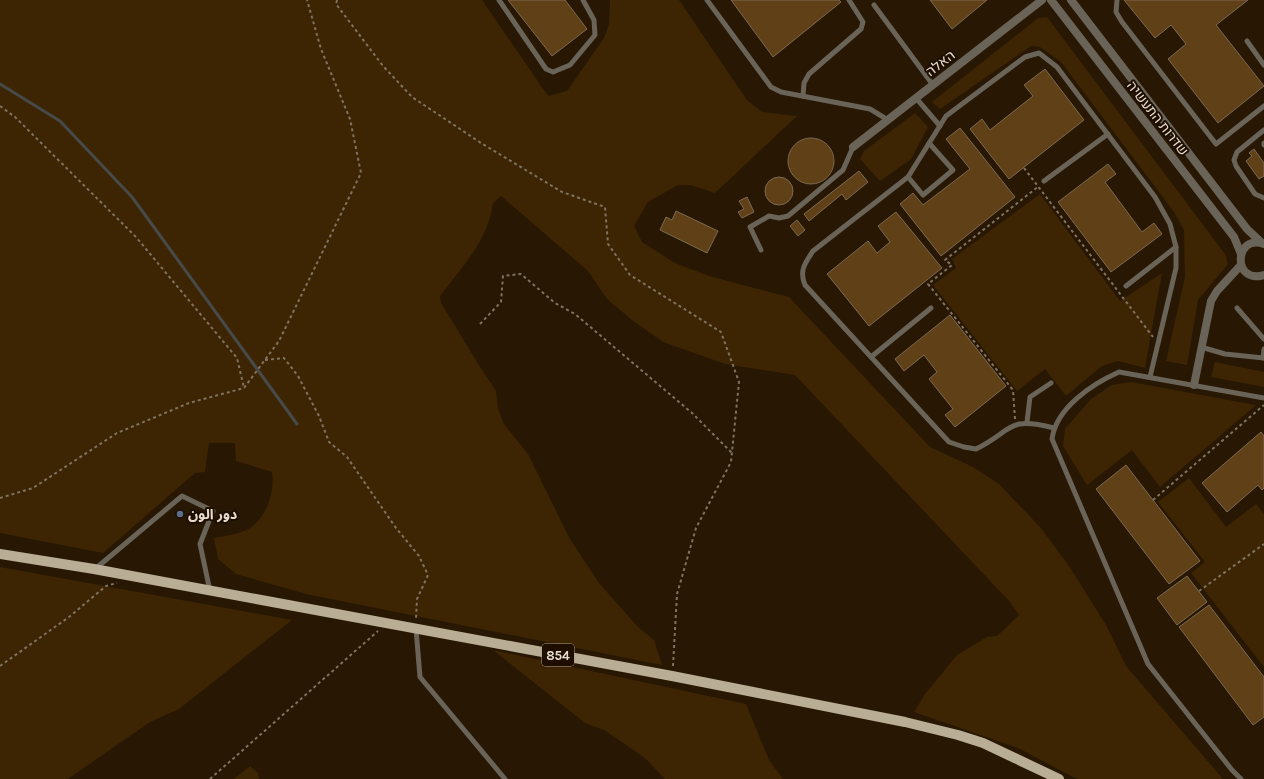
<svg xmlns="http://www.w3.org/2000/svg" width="1264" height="779" font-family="Karla,'Noto Sans Arabic',Heebo,sans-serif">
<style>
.green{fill:#3d2503}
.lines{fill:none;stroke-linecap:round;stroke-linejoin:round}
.stream{stroke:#464a49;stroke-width:3}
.building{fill:#604117;stroke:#7c6952}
.path{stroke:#7f7261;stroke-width:2;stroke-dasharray:3 3;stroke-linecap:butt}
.service{stroke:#696358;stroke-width:5}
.minor{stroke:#696358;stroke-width:8}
.tertiary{stroke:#696358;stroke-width:8}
.primary{stroke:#b9ad95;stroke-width:10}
.service-dot{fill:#5c6f8a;stroke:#1d0e00;stroke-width:1.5}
.labels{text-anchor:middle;stroke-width:4;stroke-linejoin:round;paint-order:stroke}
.shield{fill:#1d0e00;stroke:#aa9e91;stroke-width:1}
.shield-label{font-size:13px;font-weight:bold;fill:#e7dccf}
.street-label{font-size:14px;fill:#e7dccf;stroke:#1d0e00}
.poi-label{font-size:14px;font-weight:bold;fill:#e7dccf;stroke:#1d0e00;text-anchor:start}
</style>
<rect width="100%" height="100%" fill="#271703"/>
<g class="green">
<path d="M0 0H482L548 96 567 91 604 38 609 24 610 0H679L747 100 762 112 797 116 715 193 690 185H678L648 202 634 226 642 242 675 263 709 276 789 297 930 447 973 467 999 484 1041 528 1069 566 1106 625 1126 666 1223 779H1077L1018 748 914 712 925 694 957 655 987 637 997 636 1019 615 1010 602 795 375 725 364 663 342 632 320 607 299 588 271 501 196 493 203C488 241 462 267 440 296L441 303 477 362 496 391 498 409 504 424 528 454 570 539 599 583 638 627 654 640 662 665 306 594 236 574 218 559 214 538C225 536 240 534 250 528 267 517 275 490 272 472L236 461 235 443H209L205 472 195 473 103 553 0 533Z"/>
<path d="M1047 17 1225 254 1228 264 1198 300 1187 365 1166 361 1185 277 1184 230 1174 212 1061 62 1040 47 1031 46 940 109 932 102 1038 18Z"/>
<path d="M915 113 928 127 911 159 880 181 860 159 864 151Z"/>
<path d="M1040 194 1120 301 1162 273 1145 368 1118 361 1102 366 1066 396 1045 369 1017 391 933 285 956 268 952 259Z"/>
<path d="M1215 362 1264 372V387L1211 377Z"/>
<path d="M1131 382 1256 405 1160 487 1132 450 1087 485 1063 446 1065 429 1091 399 1112 385Z"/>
<path d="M1189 478 1226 527 1256 504 1264 514V667L1191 573 1205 562 1158 502Z"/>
<path d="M0 567 292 620 179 709 150 722 68 779H0Z"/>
<path d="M493 650 746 704 769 760 783 779H665L645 758 604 730 585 723Z"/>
<path d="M250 766 258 773 259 779H234Z"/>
</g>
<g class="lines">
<path class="stream" d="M0 84 60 121 132 197 297 424"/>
</g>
<g class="building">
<path d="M508 0H565L587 29 552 56Z"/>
<path d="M731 0H839L841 2 773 57Z"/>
<path d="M930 0H987L952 29Z"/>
<path d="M1124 0H1248L1216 25 1264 86 1218 123 1168 59 1186 44 1171 25 1155 38Z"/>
<path d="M1045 69 1084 120 1009 179 970 129 982 119 990 130 1033 96 1024 85Z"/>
<path d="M960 128 1015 197 941 256 900 204 913 193 923 205 970 169 946 139Z"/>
<circle cx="811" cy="161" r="23"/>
<path d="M1254 149 1264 163V176L1259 179 1246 161 1252 156 1249 153Z"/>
<path d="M1108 164 1116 174 1105 182 1142 232 1154 223 1162 234 1111 272 1058 202Z"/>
<path d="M859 171 868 182 846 200 842 194 809 221 804 214Z"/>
<circle cx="779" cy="191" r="14"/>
<path d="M747 197 754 212 742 218 738 212 744 209 739 201Z"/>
<path d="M676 211 718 231 707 253 660 230 666 217 672 220Z"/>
<path d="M896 212 942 268 869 326 827 274 868 241 877 253 890 242 878 226Z"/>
<path d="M797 220 805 230 798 236 790 226Z"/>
<path d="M950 315 1006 386 955 427 945 415 953 409 929 379 937 372 924 355 904 371 895 359Z"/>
<path d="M1261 432 1264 436V488L1262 490 1258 485 1227 512 1202 483Z"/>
<path d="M1126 465 1200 561 1169 584 1096 489Z"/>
<path d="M1187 576 1207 602 1177 625 1157 598Z"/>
<path d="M1209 605 1264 677V717L1253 725 1179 627Z"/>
</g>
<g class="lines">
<g class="path">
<path d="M337 0 336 4 383 66 412 97 481 143 562 192 605 207 608 244 630 275 721 332 739 382 731 462 696 528 677 594 673 666"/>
<path d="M0 106 15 117 136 237 237 358 244 388"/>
<path d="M1024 168 1153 337"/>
<path d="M480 324 501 302 503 276 521 274 555 303 575 314 692 413 732 453"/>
<path d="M265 360 284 358 298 376 319 416 329 442 347 457 396 528 419 556 428 575 417 599 416 619"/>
<path d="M1015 419 1013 390 928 284 952 265 945 260 1039 186"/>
<path d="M0 498 33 488 117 433 189 403 244 388 279 341 361 173 350 119 321 49 307 0"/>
<path d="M1153 500 1264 405"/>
<path d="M1199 591 1264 544"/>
<path d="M0 666 69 617 106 586 117 583"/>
<path d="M210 779 378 631"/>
</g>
<g class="service">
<path d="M499 0 546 69 553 72 570 65 595 35 594 20 583 0"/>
<path d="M707 0 771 87 781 92 870 109 888 120"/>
<path d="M1117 0 1116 12 1122 22 1216 144 1264 106"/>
<path d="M874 5 933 85"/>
<path d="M1247 41 1264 65"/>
<path d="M803 96 804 83 809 74 861 29 863 22 849 0"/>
<path d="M916 98 940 126"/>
<path d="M1264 130 1237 152 1234 160 1236 166 1255 194 1264 198"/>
<path d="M1264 143V145"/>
<path d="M908 177 923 195 953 170 929 143"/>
<path d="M1044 181 1108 134"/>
<path d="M761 250 750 227 769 216 779 218 788 216 843 170 853 147"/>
<path d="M1126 286 1176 247"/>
<path d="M1237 308 1264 339"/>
<path d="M1201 347 1225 354 1264 358"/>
<path d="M871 357 931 308"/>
<path d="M1263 358 1264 349"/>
<path d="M1027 422 1030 397 1051 383"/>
<path d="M1054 428C1006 416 1014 430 976 449L964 447 949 442 805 285C799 271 805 263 813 251L908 177 946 116 1025 57 1039 53 1057 67 1155 197 1170 224 1176 247V268L1150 377"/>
<path d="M95 569 182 496 213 511 200 544 210 591"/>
<path d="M416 629 420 677 505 779"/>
<path d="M1241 779 1232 770 1148 664 1052 439C1056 408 1092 384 1119 372L1264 398"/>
</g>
<g class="minor">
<path d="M853 147 1042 0"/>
<path d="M1194 385 1211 301 1217 291 1241 265"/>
</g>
<g class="tertiary">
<path d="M1051 0 1234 237 1241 254"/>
<path d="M1071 0 1247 229 1262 243"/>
<path d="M1264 244C1234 233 1232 285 1264 275"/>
</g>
<path class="primary" d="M0 554 94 569 672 676 905 722 958 735 983 743 1059 779"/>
</g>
<circle class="service-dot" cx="180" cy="514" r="4"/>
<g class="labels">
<rect class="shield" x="542" y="644" width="32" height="22" rx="3"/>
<g class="shield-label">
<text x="558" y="660">854</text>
</g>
<g class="street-label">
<text transform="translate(940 63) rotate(-38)" y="5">האלה</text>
<text transform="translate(1158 118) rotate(52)" y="5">שדרות התעשיה</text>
</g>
<g class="poi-label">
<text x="188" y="519">دور الون</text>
</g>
</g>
</svg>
